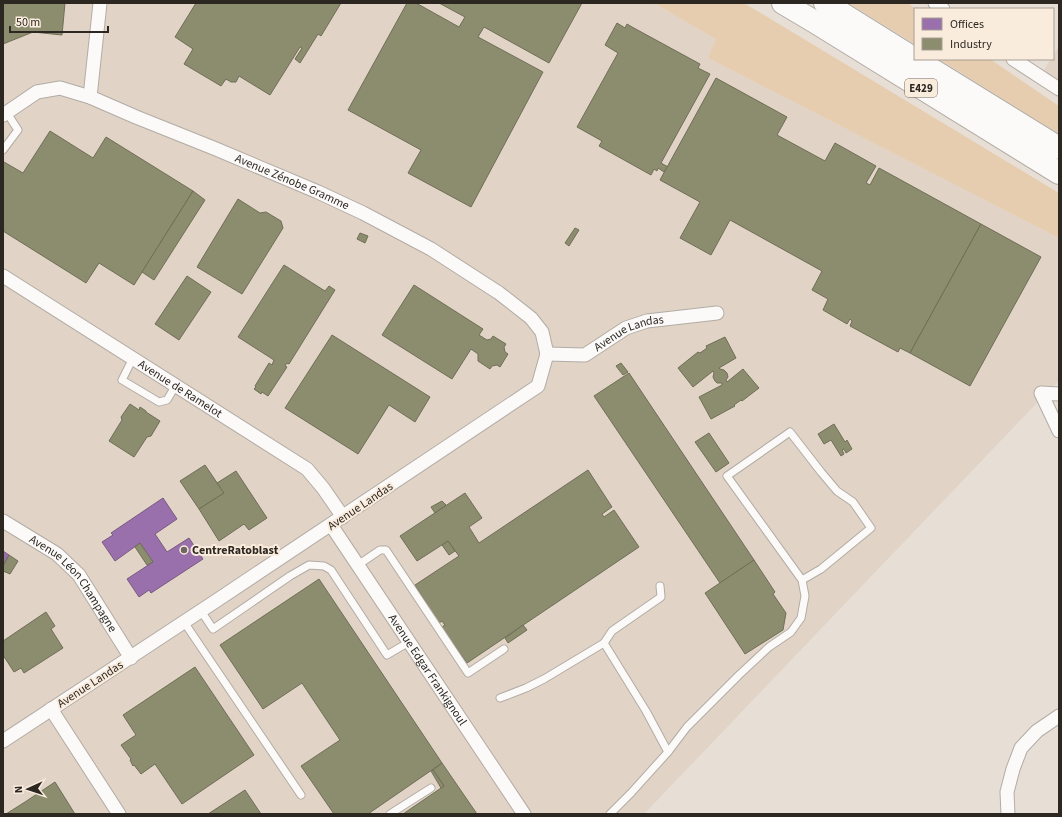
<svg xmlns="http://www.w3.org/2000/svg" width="1062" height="817" font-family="'Source Sans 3',sans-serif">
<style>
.built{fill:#e1d3c5}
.green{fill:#e7cdb0}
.offices{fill:#9970ab;stroke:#785a82}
.industry{fill:#8c8c6e;stroke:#6f6e57}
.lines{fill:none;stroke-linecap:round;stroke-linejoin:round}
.service-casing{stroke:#b2aca5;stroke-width:9}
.minor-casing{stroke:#b2aca5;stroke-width:15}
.motorway-casing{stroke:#b2aca5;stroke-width:24}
.service{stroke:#fbfaf9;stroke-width:7}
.minor{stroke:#fbfaf9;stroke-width:13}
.motorway{stroke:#fbfaf9;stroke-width:22}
.poi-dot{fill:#6d6760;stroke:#faecdd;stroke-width:1.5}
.labels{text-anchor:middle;stroke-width:4;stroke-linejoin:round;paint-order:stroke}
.shield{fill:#faecdd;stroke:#6a6259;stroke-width:1}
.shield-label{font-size:11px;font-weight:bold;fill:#2c2721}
.street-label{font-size:12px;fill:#2c2721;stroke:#faecdd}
.poi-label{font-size:12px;font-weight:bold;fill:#2c2721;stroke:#faecdd;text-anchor:start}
</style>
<rect width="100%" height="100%" fill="#e7dfd6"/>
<g class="built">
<path d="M3 3H654L717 39 708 58 1059 238V381L1035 405 644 814H3Z"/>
<path d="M1059 46V92L1038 79 1051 59H1053V56Z"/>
</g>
<g class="green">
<path d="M654 3H744L1059 193V238L708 58 716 39Z"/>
<path d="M848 3H908L916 9H915V44Z"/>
<path d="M939 59H990L1059 106V134Z"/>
</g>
<g class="offices">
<path d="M163 498 177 519 155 534 167 552 189 538 203 559 151 593 149 590 139 597 127 579 153 562 140 543 115 561 102 542 113 535 111 533Z"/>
<path d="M3 551 9 555 3 566Z"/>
</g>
<g class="industry">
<path d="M3 3H65L62 35 33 32 3 44Z"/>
<path d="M196 3H341L321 36 318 34 300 63 295 59 302 48 300 47 270 95 239 76 236 82H231L226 79 221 86 184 64 193 49 175 37Z"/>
<path d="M407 3H416L459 27 465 17 439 3H582L549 63 484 27 478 37 543 72 471 207 408 173 421 150 348 110Z"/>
<path d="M617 23 625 28 627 24 632 27 700 64 698 68 710 74 661 163 668 167 664 172 658 168 657 171 654 169 651 175 599 146 602 141 577 127 618 53 605 45Z"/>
<path d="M716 78 787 117 777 135 825 161 835 143 876 166 866 183 870 185 879 168 981 224 910 353 900 348 898 352 850 326 852 321 850 319 847 324 823 310 828 299 812 290 822 271 730 220 711 255 680 238 700 202 660 180Z"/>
<path d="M50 131 93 158 106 137 193 191 134 285 99 263 86 283 3 231V163L4 162 23 173Z"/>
<path d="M193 191 205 200 154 280 142 272Z"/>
<path d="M238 199 260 213 266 212 281 221 283 228 242 294 197 267Z"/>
<path d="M981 224 1041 257 970 386 910 353Z"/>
<path d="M575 228 579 230 569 246 565 243Z"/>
<path d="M360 233 368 236 365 243 357 239Z"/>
<path d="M284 265 325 291 329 286 335 290 289 364 287 363 285 366 287 367 268 396 262 392 261 394 254 389 256 387 255 386 269 363 272 365 274 360 238 337Z"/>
<path d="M187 276 211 292 179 340 155 324Z"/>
<path d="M414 285 483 329 479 335 487 340 491 339 493 336 506 344 504 347 505 352 508 354 500 367 497 365 492 366 490 369 478 361V354L471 349 452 379 382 335Z"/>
<path d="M332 335 430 397 415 422 389 405 358 454 285 408Z"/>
<path d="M725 337 736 358 719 368 720 369 724 370 727 373 728 377 726 380 727 382 743 369 759 388 742 401 741 400 734 405 735 406 711 419 699 397 722 385V383H717L715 381 713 377 714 373 713 371 693 387 678 368 698 352 700 353 707 348 706 346Z"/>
<path d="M621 363 628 372 623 375 616 366Z"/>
<path d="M629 373 754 560 720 583 594 396Z"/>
<path d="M130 404 139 410 140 407 146 411V412L160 421 151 436 147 437 134 457 109 441 122 420 121 417Z"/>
<path d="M834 424 845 442 847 440 852 449 846 453 844 449 842 450 844 454 841 456 831 440 824 444 818 434Z"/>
<path d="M709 433 729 463 716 472 695 442Z"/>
<path d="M205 465 224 493 199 509 180 481Z"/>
<path d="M588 470 612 507 602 514 604 517 614 510 639 547 467 663 442 627 445 625 442 621 439 623 415 585 459 556 448 541 417 561 400 536 465 493 482 518 469 527 479 543Z"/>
<path d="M236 471 267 518 249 530 244 524 219 541 199 509 224 493 217 483Z"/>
<path d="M442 501 446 505 435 513 431 507Z"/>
<path d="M448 541 455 551 449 555 442 545Z"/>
<path d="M140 543 153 562 147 565 135 547Z"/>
<path d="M9 555 18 561 10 574 3 571V566Z"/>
<path d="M754 560 775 592 773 594 786 613 783 630 745 654 705 593Z"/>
<path d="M319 579 442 763 368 814H334L301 766 340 740 302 683 263 709 220 645Z"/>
<path d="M46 612 55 626 51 629 63 648 24 673 21 668 14 672 3 655V641Z"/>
<path d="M523 625 527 630 508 643 505 638Z"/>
<path d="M195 667 254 755 182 804 155 764 141 774 134 765 133 766 130 760 131 759 121 745 136 735 123 715Z"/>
<path d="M442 763 477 814H403L444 786 433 770Z"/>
<path d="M433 770 444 786 441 788 431 771Z"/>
<path d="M55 782 75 814H6L25 802Z"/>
<path d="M245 790 261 814H208Z"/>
</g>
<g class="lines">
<g class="service-casing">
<g id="service">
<path d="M3 150 18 130 7 113"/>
<path d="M133 358 122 380 159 402 167 400 176 385"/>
<path d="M358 565 380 550H386L468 673 504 649"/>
<path d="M201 611 213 629 290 576 309 565 324 566 331 570 387 655 409 642"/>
<path d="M184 622 301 795"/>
<path d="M604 643 612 631 661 597 660 586"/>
<path d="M500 698 526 688 544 679 604 643 646 711 668 752"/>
<path d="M390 814 431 788"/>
<path d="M610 814 631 793 668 752 687 727 739 675 769 647 791 632 801 618 805 596 802 580 727 476 790 432 821 472 837 491 853 502 871 528 821 569 802 580"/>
</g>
</g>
<g class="minor-casing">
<g id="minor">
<path d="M935 3 943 9"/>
<path d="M1013 59 1059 89"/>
<path d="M90 97 100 3"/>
<path id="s1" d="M3 115 37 92 60 88 90 97 136 117 216 149 318 192 363 213 431 249 499 293 531 318 542 332 547 354 538 386C361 505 182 624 3 741"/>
<path id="s2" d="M3 276 307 469 323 488 343 517"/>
<path id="s3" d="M547 354 585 355 626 328 647 321 717 313"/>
<path d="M1059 394 1041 393 1059 431"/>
<path id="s4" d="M3 521 57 554 79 575 131 658"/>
<path id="s5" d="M331 525 524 814"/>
<path d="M51 709 119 814"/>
<path d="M1008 814 1007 792 1013 769 1021 748 1037 731 1059 716"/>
</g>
</g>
<g class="motorway-casing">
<g id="motorway">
<path d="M783 3 815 22 1059 173"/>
<path d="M825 3 915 59"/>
<path d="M915 59 1059 148"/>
</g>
</g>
<use href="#service" class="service"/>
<use href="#minor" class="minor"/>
<use href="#motorway" class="motorway"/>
</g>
<circle class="poi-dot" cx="184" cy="550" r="4"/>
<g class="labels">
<rect class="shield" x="905" y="79" width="32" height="18" rx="3"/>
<g class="shield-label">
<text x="921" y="92">E429</text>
</g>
<g class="street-label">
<text dy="4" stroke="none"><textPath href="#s1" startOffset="315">Avenue Zénobe Gramme</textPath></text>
<text dy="4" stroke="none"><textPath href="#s3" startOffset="88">Avenue Landas</textPath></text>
<text dy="4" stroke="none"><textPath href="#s2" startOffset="210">Avenue de Ramelot</textPath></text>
<text transform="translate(360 506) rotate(-34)" y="4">Avenue Landas</text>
<text dy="4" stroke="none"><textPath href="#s4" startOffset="96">Avenue Léon Champagne</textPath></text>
<text dy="4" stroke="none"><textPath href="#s5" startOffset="174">Avenue Edgar Frankignoul</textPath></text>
<text transform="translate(90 684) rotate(-33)" y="4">Avenue Landas</text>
</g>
<g class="poi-label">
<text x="192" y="554">CentreRatoblast</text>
</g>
</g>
<rect width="1062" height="817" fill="none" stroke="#2c2721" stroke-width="8"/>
<rect x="914" y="8" width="140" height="52" fill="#faecdd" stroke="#a89d92"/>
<rect x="922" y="18" width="20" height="12" fill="#9970ab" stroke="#a89d92"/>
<text x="950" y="28" font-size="12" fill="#2c2721">Offices</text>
<rect x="922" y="38" width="20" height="12" fill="#8c8c6e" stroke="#a89d92"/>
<text x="950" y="48" font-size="12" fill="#2c2721">Industry</text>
<g transform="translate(28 789) rotate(267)" stroke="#faecdd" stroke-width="3" paint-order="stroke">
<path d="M0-3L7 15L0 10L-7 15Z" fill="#2c2721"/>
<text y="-6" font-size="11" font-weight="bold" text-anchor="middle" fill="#2c2721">N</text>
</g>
<path d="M10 26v6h98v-6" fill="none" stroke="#2c2721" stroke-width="2"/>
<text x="16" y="26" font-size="12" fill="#2c2721" stroke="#faecdd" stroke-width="3" paint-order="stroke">50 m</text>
</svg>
